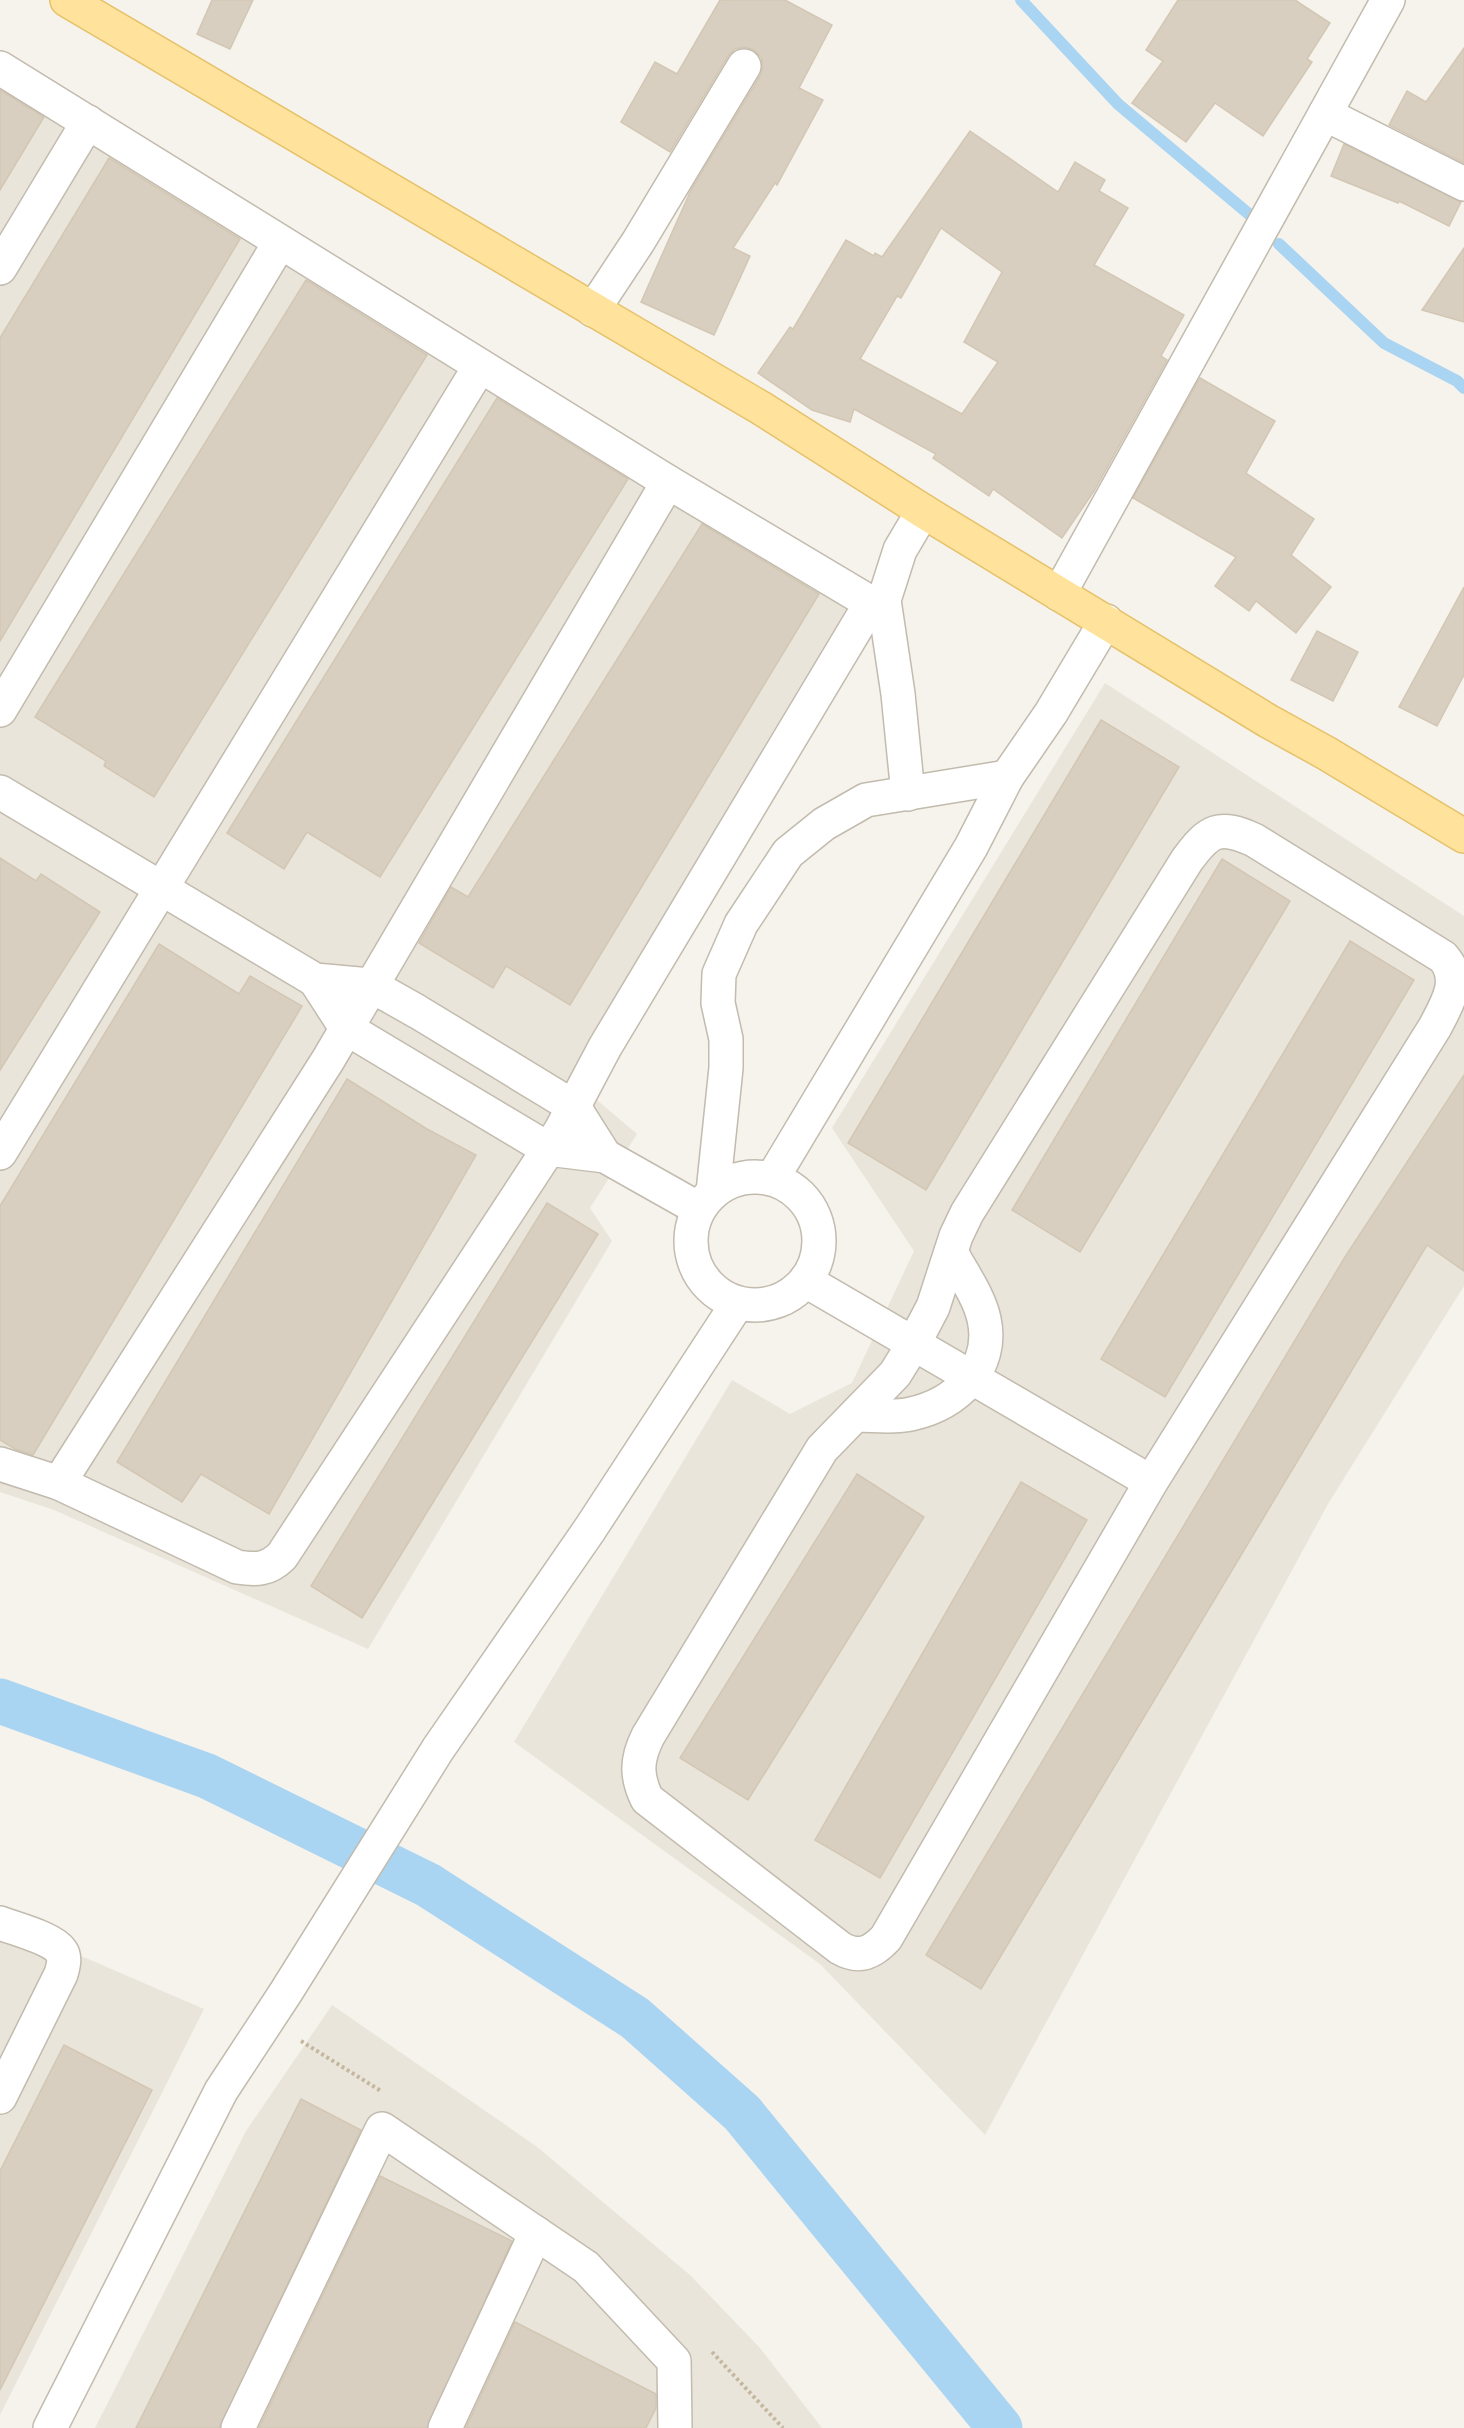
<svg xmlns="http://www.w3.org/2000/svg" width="1464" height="2428" font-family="'Varela Round',sans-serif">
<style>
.residential{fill:#eae5da}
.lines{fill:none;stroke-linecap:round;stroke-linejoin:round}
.stream{stroke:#a9d4f2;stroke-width:12}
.canal{stroke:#a9d4f2;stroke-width:45}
.building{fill:#d8cfc1;stroke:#d3c7b4;stroke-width:1.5;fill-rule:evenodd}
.minor-casing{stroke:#c2bbae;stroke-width:36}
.major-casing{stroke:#e6c16a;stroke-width:36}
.path{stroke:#c4b79f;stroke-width:4;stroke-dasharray:3 3;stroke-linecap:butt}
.minor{stroke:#fff;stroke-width:33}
.major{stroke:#ffe39c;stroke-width:33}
</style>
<rect width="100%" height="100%" fill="#f6f3ec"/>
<g class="residential">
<path d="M0 61 878 597 591 1095 637 1134 590 1208 612 1241 368 1649 54 1510 0 1492Z"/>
<path d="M1105 683 1464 916V1286L1328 1504 985 2135 820 1964 514 1742 732 1380 790 1414 852 1383 914 1251 832 1128Z"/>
<path d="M0 1921 204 2009 0 2415Z"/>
<path d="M332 2005 536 2146 690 2275 760 2348 822 2428H95L246 2131Z"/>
</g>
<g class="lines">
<g class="stream">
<path d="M1021 0 1118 104 1250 215"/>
<path d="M1279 244 1384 343 1457 381 1464 388"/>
</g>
<path class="canal" d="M0 1701 207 1776 428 1885 635 2018 742 2113 1000 2428"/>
</g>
<g class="building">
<path d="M212 0H253L230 49 197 34Z"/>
<path d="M720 0H785L832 25 799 88 823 100 777 185 775 183 733 248 750 256 714 335 641 302 691 190 760 76 763 67 761 57 754 50 745 47 735 49 728 56 670 152 621 122 655 62 677 74Z"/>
<path d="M1178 0H1295L1330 23 1307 59 1312 62 1263 136 1215 103 1186 142 1132 103 1163 61 1146 50Z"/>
<path d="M1464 48V163L1389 125 1407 91 1426 102Z"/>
<path d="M0 90 44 117 0 190Z"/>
<path d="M970 131 1058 192 1075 162 1105 180 1099 191 1128 208 1094 265 1184 315 1161 356 1167 360 1094 491 1062 538 993 489 989 496 933 458 936 454 854 409 850 422 812 410 758 373 790 327 793 329 846 240 874 256 875 253 882 257ZM941 228 1002 272 964 342 998 362 962 414 860 359 897 296 901 298Z"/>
<path d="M1344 144 1461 202 1449 226 1399 201 1398 203 1331 176Z"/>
<path d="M109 158 240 239 0 641V338Z"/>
<path d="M1464 248V322L1422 310Z"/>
<path d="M306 280 427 355 154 797 104 766 106 761 35 717Z"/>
<path d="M1200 378 1275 421 1246 473 1314 519 1291 555 1331 587 1296 633 1256 601 1249 611 1215 586 1236 557 1133 498Z"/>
<path d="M497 398 628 479 380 877 307 832 284 869 227 833Z"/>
<path d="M702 524 819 594 570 1005 506 966 493 988 419 943 451 887 468 897Z"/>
<path d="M1464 587V675L1437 726 1399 707Z"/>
<path d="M1317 631 1358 652 1333 701 1291 680Z"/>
<path d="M1101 720 1179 767 926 1190 848 1143Z"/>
<path d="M0 858 36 881 41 874 100 912 0 1070Z"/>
<path d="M1222 859 1290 901 1080 1252 1012 1210Z"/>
<path d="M1350 941 1414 980 1165 1397 1101 1359Z"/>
<path d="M159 944 239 994 250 976 302 1006 33 1455 15 1449 0 1440V1206Z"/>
<path d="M1464 1075V1271L1427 1245 981 1989 926 1955 1345 1257Z"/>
<path d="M347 1079 427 1129 476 1155 269 1514 201 1474 182 1502 117 1462Z"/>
<path d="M547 1203 598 1234 362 1618 311 1586Z"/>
<path d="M857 1474 924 1517 748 1800 680 1758Z"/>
<path d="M1021 1482 1087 1520 880 1878 815 1840Z"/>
<path d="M64 2045 152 2090 0 2390V2171Z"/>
<path d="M301 2099 361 2130 219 2428H136Z"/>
<path d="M380 2176 512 2241 427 2428H259Z"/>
<path d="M515 2322 656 2394V2408L646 2428H466Z"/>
</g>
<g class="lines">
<g class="minor-casing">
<g id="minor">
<path d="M0 68 668 482 871 603 605 1047 561 1130 282 1556C268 1570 256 1570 237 1567L59 1483 0 1464"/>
<path d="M1325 114 1464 184"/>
<path d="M0 268 88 122"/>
<path d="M593 310 638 242 744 66"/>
<path d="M1059 594 1388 0"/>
<path d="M0 710 280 242"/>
<path d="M0 792 315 980 370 985 418 1012 574 1107 605 1156"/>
<path d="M908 794 898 694 884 600 900 550 923 511"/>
<path d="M315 980 346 1028 548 1149 605 1156 699 1209"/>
<path d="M0 1153 480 366"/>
<circle cx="755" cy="1241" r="64"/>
<path d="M772 1179 971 847 1007 777 1051 713 1106 621"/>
<path d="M713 1192 726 1068V1039L718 1003 719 974 741 924 788 853 824 824 866 800 1007 777"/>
<path d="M806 1281 1151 1482 1435 1027C1447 1004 1463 979 1443 957L1254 840C1219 824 1209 830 1187 860L967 1213 956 1236 933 1307 913 1345 895 1374 822 1449 648 1736C636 1760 636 1776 647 1799L840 1948C859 1959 872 1953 886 1938L1151 1482"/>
<path d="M856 1415C874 1415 894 1418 911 1414 956 1404 995 1368 984 1319 979 1296 962 1273 951 1252"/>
<path d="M59 1483 328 1060 668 482"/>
<path d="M0 1923C15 1929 52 1938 61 1951 66 1957 63 1967 61 1974L0 2097"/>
<path d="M50 2428 221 2091 286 1992 438 1749 590 1529 737 1304"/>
<path d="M238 2428 382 2129 586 2267 674 2361 675 2428"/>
<path d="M445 2428 536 2233"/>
</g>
</g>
<g class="major-casing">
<path id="major" d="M67 0 761 408 923 511 1268 721 1326 753 1464 836"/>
</g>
<g class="path">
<path d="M301 2041 381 2091"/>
<path d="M712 2352 783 2428"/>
</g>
<use href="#minor" class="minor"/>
<use href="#major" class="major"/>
</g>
</svg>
